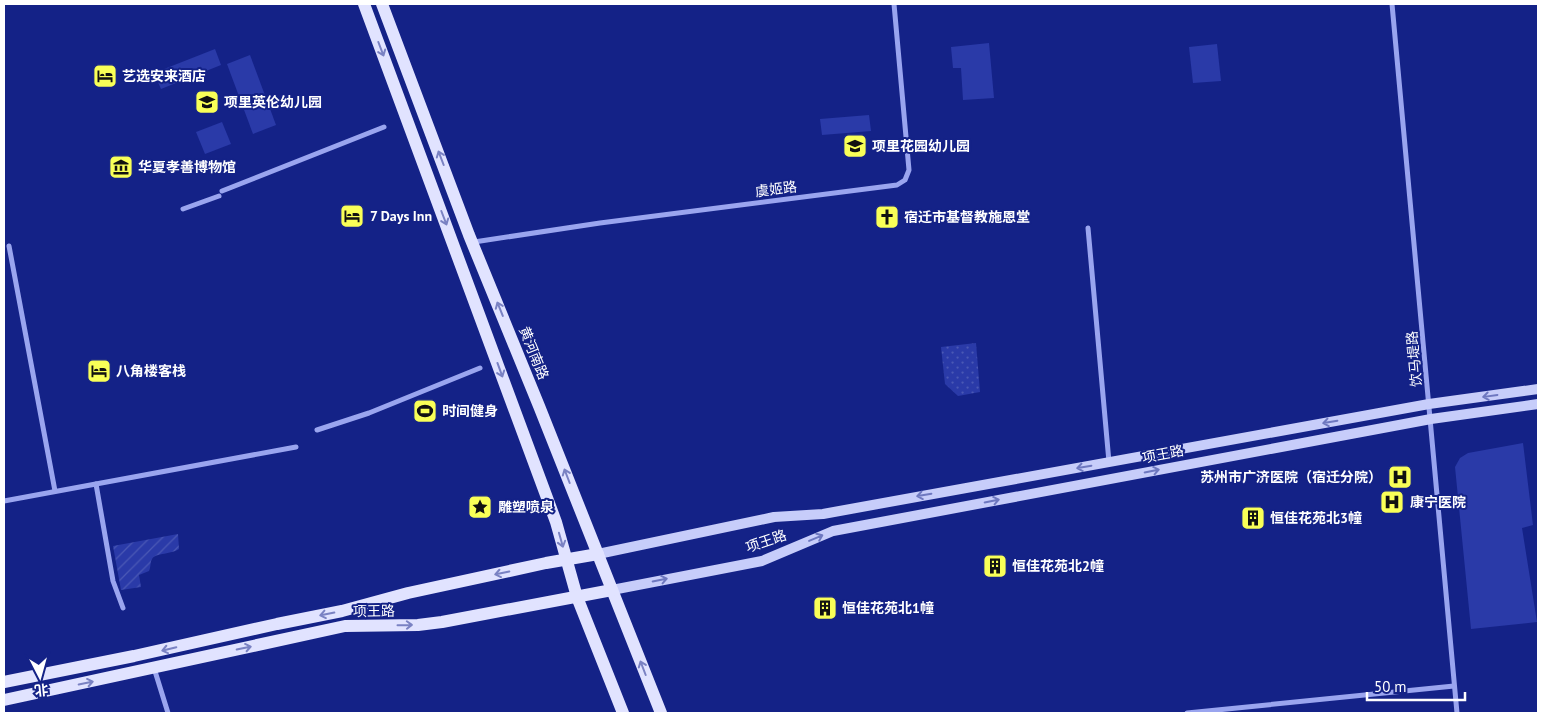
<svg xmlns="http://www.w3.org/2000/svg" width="1542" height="717" font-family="'PT Sans','Noto Sans SC',sans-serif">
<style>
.grass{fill:#2a3aa8}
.park{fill:url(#park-dots)}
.garden{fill:url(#garden-furrows)}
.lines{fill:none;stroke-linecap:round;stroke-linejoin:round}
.street{stroke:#9aa5ef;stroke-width:5}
.secondary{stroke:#c7cdfa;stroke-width:10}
.primary{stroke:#e1e3ff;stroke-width:12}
.oneway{stroke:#7a82c3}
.oneway2{stroke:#6e78c0}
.labels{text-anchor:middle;stroke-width:4;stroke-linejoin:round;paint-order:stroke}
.poi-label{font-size:14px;font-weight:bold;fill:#fff;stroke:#142287;text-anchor:start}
.street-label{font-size:14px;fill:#fff;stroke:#142287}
</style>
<defs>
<pattern id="park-dots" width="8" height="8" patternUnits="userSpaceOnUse" patternTransform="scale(1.25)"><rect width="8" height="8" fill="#2a3aa8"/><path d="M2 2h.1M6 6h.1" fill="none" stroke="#4a58b5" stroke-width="1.8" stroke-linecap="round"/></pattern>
<pattern id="garden-furrows" width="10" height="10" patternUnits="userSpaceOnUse" patternTransform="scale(1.25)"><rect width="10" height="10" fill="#2a3aa8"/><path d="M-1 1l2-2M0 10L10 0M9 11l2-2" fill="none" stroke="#4a58b5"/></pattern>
</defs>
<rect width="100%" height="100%" fill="#142287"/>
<g class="grass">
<path d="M989 43 994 98 963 100 961 68H953L951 47Z"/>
<path d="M1217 44 1221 81 1193 83 1189 47Z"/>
<path d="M215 49 221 65 161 89 154 73Z"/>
<path d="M250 55 276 125 253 134 227 64Z"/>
<path d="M869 115 871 131 822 135 820 119Z"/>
<path d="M222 122 231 144 205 154 196 132Z"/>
<path d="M1523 443 1533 525 1522 528 1537 622 1471 629 1455 467 1460 458 1468 453Z"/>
</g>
<path class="park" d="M976 343 980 392 958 396 945 384 941 347Z"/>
<path class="garden" d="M178 534 179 549C173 554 155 553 152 559 150 562 151 567 149 571L139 575 141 587 121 590 113 546Z"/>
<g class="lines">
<g class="street">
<path d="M1392 4 1457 713"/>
<path d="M222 191 384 127"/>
<path d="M183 209 219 196"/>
<path d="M1088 228 1109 462"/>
<path d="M474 242 600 223 897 185 905 180 909 170 894 4"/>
<path d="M9 246 55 491"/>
<path d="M317 430 369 413 480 368"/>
<path d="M96 484 113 581 123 608"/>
<path d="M4 501 296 447"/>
<path d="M154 668 168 713"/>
<path d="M1187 713 1454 686"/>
</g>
<g class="secondary">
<path d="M598 554 774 517 823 514 1429 404 1538 389"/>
<path d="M612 590 762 561 833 531 1431 419 1538 404"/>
</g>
<g class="primary">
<path d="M364 4 556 522 577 597 623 713"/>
<path d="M382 4 469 235 539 406 661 713"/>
<path d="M4 682 134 656 277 624 342 611 408 593 546 563 598 554"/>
<path d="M4 700 345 626 418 625 442 622 612 590"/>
</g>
</g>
<defs><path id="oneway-shaft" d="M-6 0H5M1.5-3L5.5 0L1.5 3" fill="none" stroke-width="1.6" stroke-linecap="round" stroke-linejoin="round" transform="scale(1.25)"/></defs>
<g class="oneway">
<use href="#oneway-shaft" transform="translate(381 49) rotate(69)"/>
<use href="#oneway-shaft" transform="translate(441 158) rotate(-111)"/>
<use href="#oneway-shaft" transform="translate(444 218) rotate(69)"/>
<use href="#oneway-shaft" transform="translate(500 309) rotate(-112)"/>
<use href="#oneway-shaft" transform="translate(500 370) rotate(70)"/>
<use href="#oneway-shaft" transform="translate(567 476) rotate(-111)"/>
<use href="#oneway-shaft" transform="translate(561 540) rotate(74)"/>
<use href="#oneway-shaft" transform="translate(502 573) rotate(168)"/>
<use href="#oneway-shaft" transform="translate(327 614) rotate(169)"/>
<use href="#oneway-shaft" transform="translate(405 625) rotate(-1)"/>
<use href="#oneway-shaft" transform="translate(244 648) rotate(-12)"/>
<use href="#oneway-shaft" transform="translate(169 649) rotate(167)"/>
<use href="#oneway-shaft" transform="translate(643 668) rotate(-111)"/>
<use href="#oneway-shaft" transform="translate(86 683) rotate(-12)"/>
</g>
<g class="oneway2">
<use href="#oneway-shaft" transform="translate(1490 396) rotate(172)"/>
<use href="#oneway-shaft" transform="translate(1330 422) rotate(170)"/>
<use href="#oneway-shaft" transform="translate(1084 467) rotate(170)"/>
<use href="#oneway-shaft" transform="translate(1152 471) rotate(-11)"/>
<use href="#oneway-shaft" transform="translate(924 495) rotate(170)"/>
<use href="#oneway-shaft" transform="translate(992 501) rotate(-11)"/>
<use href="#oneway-shaft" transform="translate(816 538) rotate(-23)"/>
<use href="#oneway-shaft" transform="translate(660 580) rotate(-11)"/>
</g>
<defs>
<g id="hotel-square" transform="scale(1.25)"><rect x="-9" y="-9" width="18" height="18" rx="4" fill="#f9ff57" stroke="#142287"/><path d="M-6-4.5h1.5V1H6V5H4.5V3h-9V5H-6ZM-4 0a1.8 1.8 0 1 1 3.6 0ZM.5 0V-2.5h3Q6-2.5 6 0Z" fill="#111"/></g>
<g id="school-square" transform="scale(1.25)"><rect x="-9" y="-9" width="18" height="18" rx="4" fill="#f9ff57" stroke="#142287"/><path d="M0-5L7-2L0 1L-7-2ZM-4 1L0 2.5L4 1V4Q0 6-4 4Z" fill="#111"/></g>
<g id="museum-square" transform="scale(1.25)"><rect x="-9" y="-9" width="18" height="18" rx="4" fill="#f9ff57" stroke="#142287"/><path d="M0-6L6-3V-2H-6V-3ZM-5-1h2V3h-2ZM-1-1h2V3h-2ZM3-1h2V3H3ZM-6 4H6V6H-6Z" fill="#111"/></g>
<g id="church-square" transform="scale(1.25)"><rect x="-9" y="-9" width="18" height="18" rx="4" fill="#f9ff57" stroke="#142287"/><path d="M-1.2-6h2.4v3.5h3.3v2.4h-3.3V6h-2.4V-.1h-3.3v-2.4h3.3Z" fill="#111"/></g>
<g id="stadium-square" transform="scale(1.25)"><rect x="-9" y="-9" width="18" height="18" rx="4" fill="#f9ff57" stroke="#142287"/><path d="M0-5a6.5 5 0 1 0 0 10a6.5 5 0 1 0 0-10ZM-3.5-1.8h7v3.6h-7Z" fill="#111"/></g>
<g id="hospital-square" transform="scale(1.25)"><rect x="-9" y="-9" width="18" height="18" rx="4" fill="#f9ff57" stroke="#142287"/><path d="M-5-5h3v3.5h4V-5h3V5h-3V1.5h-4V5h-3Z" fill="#111"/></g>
<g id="sight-square" transform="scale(1.25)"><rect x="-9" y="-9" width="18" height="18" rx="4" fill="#f9ff57" stroke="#142287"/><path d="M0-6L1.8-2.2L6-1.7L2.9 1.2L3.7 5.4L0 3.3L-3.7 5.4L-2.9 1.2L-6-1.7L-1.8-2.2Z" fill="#111"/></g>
<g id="building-square" transform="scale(1.25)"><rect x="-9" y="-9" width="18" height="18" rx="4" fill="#f9ff57" stroke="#142287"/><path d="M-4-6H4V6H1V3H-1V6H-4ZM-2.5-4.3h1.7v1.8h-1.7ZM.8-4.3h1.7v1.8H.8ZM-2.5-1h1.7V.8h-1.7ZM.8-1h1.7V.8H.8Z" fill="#111"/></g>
</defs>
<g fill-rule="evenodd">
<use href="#hotel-square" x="105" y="76"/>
<use href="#school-square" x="207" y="102"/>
<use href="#school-square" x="855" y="146"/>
<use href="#museum-square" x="121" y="167"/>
<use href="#hotel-square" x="352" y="216"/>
<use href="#church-square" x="887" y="217"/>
<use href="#hotel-square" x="99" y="371"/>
<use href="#stadium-square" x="425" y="411"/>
<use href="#hospital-square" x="1400" y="477"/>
<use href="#hospital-square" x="1392" y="502"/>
<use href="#sight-square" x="480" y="507"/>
<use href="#building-square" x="1253" y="518"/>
<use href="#building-square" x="995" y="566"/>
<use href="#building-square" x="825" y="608"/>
</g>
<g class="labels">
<g class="poi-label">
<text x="122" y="81">艺选安来酒店</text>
<text x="224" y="107">项里英伦幼儿园</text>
<text x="872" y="151">项里花园幼儿园</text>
<text x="138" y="172">华夏孝善博物馆</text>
<text x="370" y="221">7 Days Inn</text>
<text x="904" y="222">宿迁市基督教施恩堂</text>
<text x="116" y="376">八角楼客栈</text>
<text x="442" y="416">时间健身</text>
<text x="1382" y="482" text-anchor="end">苏州市广济医院（宿迁分院）</text>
<text x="1410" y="507">康宁医院</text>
<text x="498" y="512">雕塑喷泉</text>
<text x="1270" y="523">恒佳花苑北3幢</text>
<text x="1012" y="571">恒佳花苑北2幢</text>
<text x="842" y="613">恒佳花苑北1幢</text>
</g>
<g class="street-label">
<text transform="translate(776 189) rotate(-7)" y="5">虞姬路</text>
<text transform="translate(534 353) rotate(68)" y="5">黄河南路</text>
<text transform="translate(1414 359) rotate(-95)" y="5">饮马堤路</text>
<text transform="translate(1163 454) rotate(-11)" y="5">项王路</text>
<text transform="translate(766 541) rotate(-19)" y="5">项王路</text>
<text transform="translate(374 611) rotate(-1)" y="5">项王路</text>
</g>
</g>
<rect width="1542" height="717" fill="none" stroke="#ffffff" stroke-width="10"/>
<g transform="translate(40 677) rotate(174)" stroke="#142287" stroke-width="4" paint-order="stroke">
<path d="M0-4L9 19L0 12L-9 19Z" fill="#ffffff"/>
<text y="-8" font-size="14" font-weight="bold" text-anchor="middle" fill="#ffffff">北</text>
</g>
<path d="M1367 692v8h98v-8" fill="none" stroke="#ffffff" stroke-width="2.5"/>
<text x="1374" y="692" font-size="15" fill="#ffffff" stroke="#142287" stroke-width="4" paint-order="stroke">50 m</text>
</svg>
